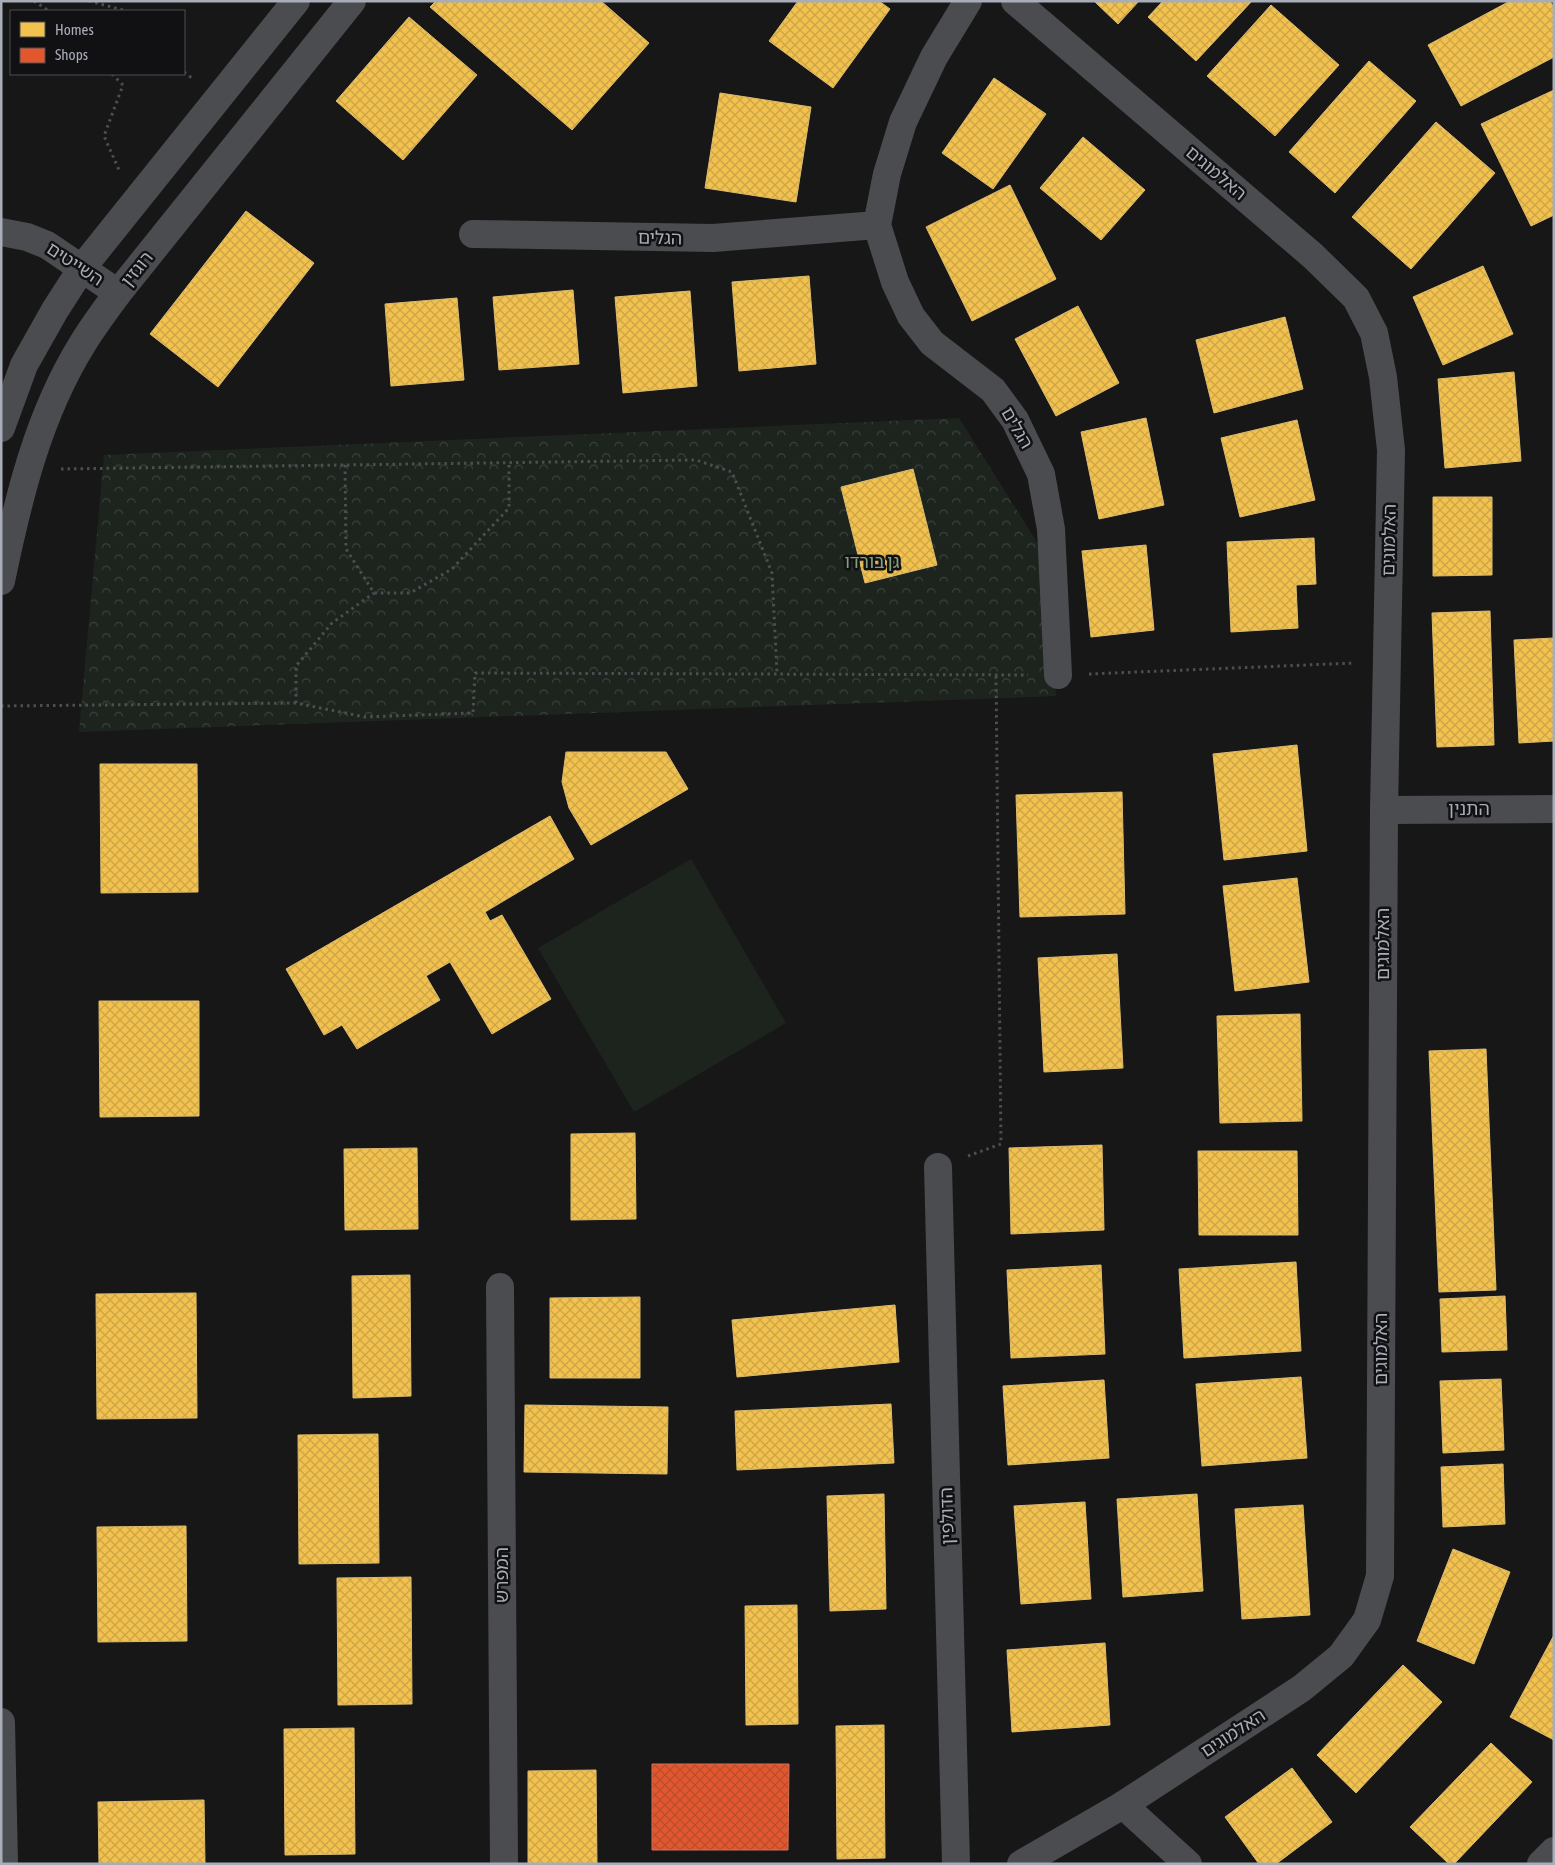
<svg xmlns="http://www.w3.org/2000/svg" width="1555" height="1865" font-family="'Asap Condensed','Noto Sans Hebrew',sans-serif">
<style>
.park{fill:url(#park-crowns)}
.pitch{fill:#1d241e}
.homes{fill:url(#homes-cross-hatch);stroke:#dcbb6e}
.shops{fill:url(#shops-cross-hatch);stroke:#d27157}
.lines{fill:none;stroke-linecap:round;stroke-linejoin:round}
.path{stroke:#4d4e52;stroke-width:3;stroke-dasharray:2.5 4;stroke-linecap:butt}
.minor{stroke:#4b4c50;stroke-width:28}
.tertiary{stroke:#4b4c50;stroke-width:28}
.labels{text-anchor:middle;stroke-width:5;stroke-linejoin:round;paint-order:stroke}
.street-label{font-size:18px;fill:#a8adb8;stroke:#111113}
.park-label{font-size:18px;fill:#7fa381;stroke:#111113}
</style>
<defs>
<pattern id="park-crowns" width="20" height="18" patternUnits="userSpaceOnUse" patternTransform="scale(1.25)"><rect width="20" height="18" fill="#1d241e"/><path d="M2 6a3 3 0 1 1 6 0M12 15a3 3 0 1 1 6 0" fill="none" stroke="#3b413d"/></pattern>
<pattern id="homes-cross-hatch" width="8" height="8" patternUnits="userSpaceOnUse" patternTransform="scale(1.25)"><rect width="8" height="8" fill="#f2c14e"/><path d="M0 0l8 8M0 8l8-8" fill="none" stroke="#cca549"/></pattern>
<pattern id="shops-cross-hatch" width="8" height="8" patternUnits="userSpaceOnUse" patternTransform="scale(1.25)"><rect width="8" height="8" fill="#e4572e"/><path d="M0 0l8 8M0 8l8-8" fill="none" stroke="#b84e30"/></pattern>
</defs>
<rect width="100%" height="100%" fill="#171717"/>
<path class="park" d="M959 418 1040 547 1056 696 79 732 104 455Z"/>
<path class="pitch" d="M691 859 786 1023 634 1112 538 948Z"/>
<g class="homes">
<path d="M436 1H601L649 43 572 130 430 7Z"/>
<path d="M798 1H879L890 9 833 88 769 41Z"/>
<path d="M1094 1H1139L1118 24Z"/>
<path d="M1163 1H1252L1196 61 1148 17Z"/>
<path d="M1510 1H1550L1554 8V57L1461 106 1428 45Z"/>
<path d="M1271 5 1339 65 1275 136 1207 76Z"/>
<path d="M409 17 477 75 403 160 336 101Z"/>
<path d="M1369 61 1416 101 1335 193 1289 152Z"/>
<path d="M994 78 1046 114 993 189 942 153Z"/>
<path d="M1554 90V215L1531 226 1481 124Z"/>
<path d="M720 93 811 107 796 202 705 188Z"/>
<path d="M1436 122 1495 173 1411 269 1352 217Z"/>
<path d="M1083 137 1145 190 1101 240 1040 188Z"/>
<path d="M1010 185 1056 279 972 321 926 227Z"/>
<path d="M246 211 314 263 218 387 150 334Z"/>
<path d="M1483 266 1513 334 1443 365 1413 297Z"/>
<path d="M809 276 816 364 739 371 732 282Z"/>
<path d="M573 290 579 364 499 370 493 297Z"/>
<path d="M690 291 697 386 623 393 615 297Z"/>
<path d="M457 298 464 380 391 386 385 304Z"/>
<path d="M1078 306 1119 383 1056 416 1015 339Z"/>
<path d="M1285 317 1303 389 1214 413 1196 340Z"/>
<path d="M1514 372 1521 461 1445 468 1438 379Z"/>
<path d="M1146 418 1164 505 1099 519 1081 432Z"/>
<path d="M1297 420 1315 500 1240 517 1221 438Z"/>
<path d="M913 469 937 565 865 583 841 487Z"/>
<path d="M1433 497H1492V575L1433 576Z"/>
<path d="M1314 538 1316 584 1296 585 1298 628 1231 632 1227 542Z"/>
<path d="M1146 545 1154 630 1091 637 1082 551Z"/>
<path d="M1490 611 1494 745 1437 747 1432 613Z"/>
<path d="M1554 638V741L1519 743 1514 640Z"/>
<path d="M1297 745 1307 851 1224 860 1213 754Z"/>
<path d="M566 752H666L688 789 591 845 569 808 562 782Z"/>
<path d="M100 764H197L198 892 101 893Z"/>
<path d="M1122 792 1125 914 1020 917 1016 795Z"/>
<path d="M550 816 574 859 485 912 490 921 502 915 551 999 492 1034 450 962 426 976 440 1000 357 1049 342 1025 324 1035 286 969Z"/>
<path d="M1297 878 1309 982 1235 991 1223 886Z"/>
<path d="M1117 954 1123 1068 1044 1072 1038 958Z"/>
<path d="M99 1001H199V1116L100 1117Z"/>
<path d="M1300 1014 1302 1121 1220 1123 1217 1016Z"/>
<path d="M1486 1049 1496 1290 1439 1292 1429 1051Z"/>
<path d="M635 1133 636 1219 571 1220V1134Z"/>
<path d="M1102 1145 1104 1230 1011 1234 1009 1148Z"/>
<path d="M417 1148 418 1229 345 1230 344 1149Z"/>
<path d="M1198 1151H1297L1298 1235H1199Z"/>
<path d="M1296 1262 1301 1351 1184 1358 1179 1269Z"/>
<path d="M1101 1265 1105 1354 1011 1358 1007 1270Z"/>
<path d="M410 1275 411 1396 353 1398 352 1276Z"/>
<path d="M196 1293 197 1418 97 1419 96 1294Z"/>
<path d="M1505 1296 1507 1350 1442 1352 1440 1299Z"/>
<path d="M640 1297V1378H550V1298Z"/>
<path d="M895 1305 899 1362 737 1377 732 1320Z"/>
<path d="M1301 1377 1307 1458 1202 1466 1196 1384Z"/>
<path d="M1501 1379 1504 1450 1443 1453 1440 1381Z"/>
<path d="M1104 1380 1109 1458 1008 1465 1003 1386Z"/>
<path d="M891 1404 894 1463 737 1470 735 1411Z"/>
<path d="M525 1405 668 1407 667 1474 524 1472Z"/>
<path d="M378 1434 379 1563 299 1564 298 1435Z"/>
<path d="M1503 1464 1505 1524 1443 1527 1441 1467Z"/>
<path d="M884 1494 886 1609 830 1611 827 1496Z"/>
<path d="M1197 1494 1203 1591 1123 1597 1117 1499Z"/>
<path d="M1085 1502 1091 1599 1021 1604 1014 1506Z"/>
<path d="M1303 1505 1310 1615 1242 1619 1235 1509Z"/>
<path d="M186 1526 187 1641 98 1642 97 1527Z"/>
<path d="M1453 1549 1510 1572 1474 1664 1417 1641Z"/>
<path d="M411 1577 412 1704 338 1705 337 1578Z"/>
<path d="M797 1605 798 1724 746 1725 745 1606Z"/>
<path d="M1554 1635V1740L1510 1717Z"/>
<path d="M1105 1643 1110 1725 1012 1732 1007 1650Z"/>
<path d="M1403 1665 1442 1702 1356 1793 1317 1755Z"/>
<path d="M884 1725 885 1858 837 1859 836 1726Z"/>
<path d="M354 1728 355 1854 285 1855 284 1729Z"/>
<path d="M1491 1743 1532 1782 1454 1864H1449L1410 1827Z"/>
<path d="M1292 1768 1332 1822 1276 1864H1259L1225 1817Z"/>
<path d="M596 1770 597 1864H528V1771Z"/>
<path d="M204 1800 205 1864H99L98 1802Z"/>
</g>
<path class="shops" d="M652 1764H789L788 1850H652Z"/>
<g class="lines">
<g class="path">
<path d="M34 1 49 11"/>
<path d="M89 1 127 11"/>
<path d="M184 72 193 79"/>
<path d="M112 74 123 85 104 136 119 170"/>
<path d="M345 465 346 549 374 593H410L452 569 509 508V463"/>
<path d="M61 469 696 460 732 472 772 573 777 673"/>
<path d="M1089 674 1355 663"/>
<path d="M296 703V666L332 623 374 593"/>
<path d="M1 706 296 703 365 717 473 713 475 673 1028 675"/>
<path d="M968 1156 1001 1144 996 675"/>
</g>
<g class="minor">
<path d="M968 1 934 57 903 122 887 174 877 225 895 282 911 316 932 343 993 390 1015 420 1041 474 1051 529 1058 675"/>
<path d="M1015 1 1313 256 1356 298 1374 333 1383 377 1391 450 1384 810 1380 1576 1367 1620 1341 1656 1302 1688 1123 1805 1021 1864"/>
<path d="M1 232 27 237 47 245 118 293"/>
<path d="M473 234 713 238 877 225"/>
<path d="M1384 810 1554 809"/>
<path d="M938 1167 956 1864"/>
<path d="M500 1287 504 1864"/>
<path d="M1123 1805 1188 1864"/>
<path d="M1541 1864 1554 1851"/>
</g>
<g class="tertiary">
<path d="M1 428 24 365 55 310 82 268 296 1"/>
<path d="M1 581C18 499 38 415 83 343 94 325 106 309 118 293L352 1"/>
<path d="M1 1722 4 1864"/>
</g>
</g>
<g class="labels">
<g class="street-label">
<text transform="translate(1216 173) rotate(40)" y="6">האלמוגים</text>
<text transform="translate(660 238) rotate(1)" y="6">הגלים</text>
<text transform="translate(75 264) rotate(33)" y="6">השייטים</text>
<text transform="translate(137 269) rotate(-51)" y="6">רוגזין</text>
<text transform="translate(1017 428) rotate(60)" y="6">הגלים</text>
<text transform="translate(1389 540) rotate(-89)" y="6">האלמוגים</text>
<text x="1469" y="815">התנין</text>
<text transform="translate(1383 944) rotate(-90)" y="6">האלמוגים</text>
<text transform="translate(1381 1349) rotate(-90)" y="6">האלמוגים</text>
<text transform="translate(947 1516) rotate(-92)" y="6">הדולפין</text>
<text transform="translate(502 1575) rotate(-90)" y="6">המפרש</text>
<text transform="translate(1233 1733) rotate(-33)" y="6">האלמוגים</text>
</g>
<g class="park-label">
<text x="872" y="568">גן בורדו</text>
</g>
</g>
<rect width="1555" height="1865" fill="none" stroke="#a8adb8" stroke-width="5"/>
<rect x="10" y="10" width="175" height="65" fill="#111113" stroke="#4d4f55"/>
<rect x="20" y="22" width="25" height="15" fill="#f2c14e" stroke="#4d4f55"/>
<text x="55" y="35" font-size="15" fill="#a8adb8">Homes</text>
<rect x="20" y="48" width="25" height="15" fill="#e4572e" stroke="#4d4f55"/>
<text x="55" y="60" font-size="15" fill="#a8adb8">Shops</text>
</svg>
